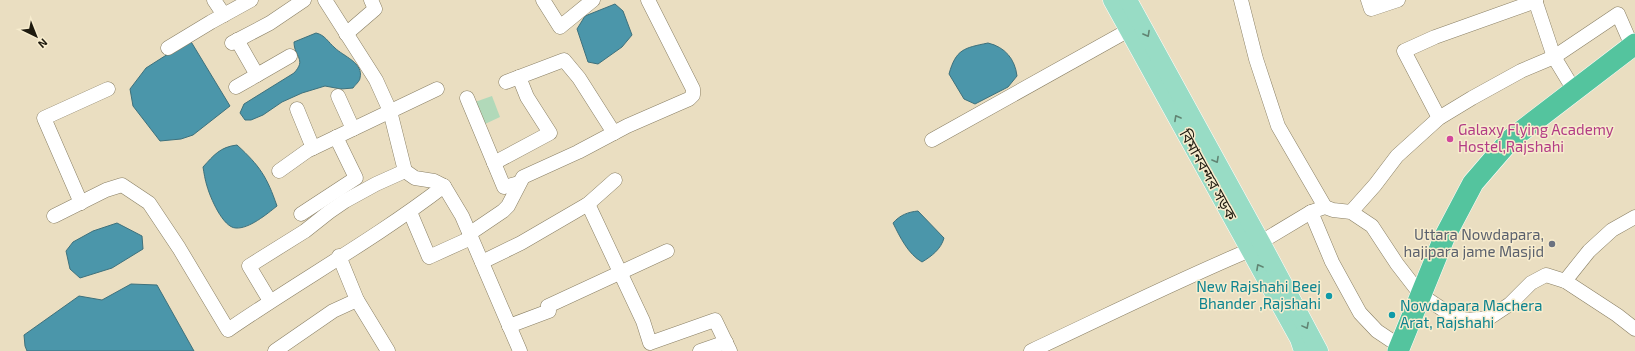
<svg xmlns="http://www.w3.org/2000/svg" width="1635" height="351" font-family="'Exo 2','Noto Sans Bengali',sans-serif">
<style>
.green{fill:#b1d9b9}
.water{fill:#4b96aa;stroke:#3e717c}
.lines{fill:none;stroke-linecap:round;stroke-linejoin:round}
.minor-casing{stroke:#897f64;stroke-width:15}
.major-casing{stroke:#fff;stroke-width:19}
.highway-casing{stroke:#fff;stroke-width:22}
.minor{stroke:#fff;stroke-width:14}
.major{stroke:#98dcc5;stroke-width:18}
.highway{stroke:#54c49e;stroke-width:21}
.oneway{stroke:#618573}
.hotel-dot{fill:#d1479c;stroke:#f7ecce;stroke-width:1.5}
.worship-dot{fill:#6b7280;stroke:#f7ecce;stroke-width:1.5}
.culture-dot{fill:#0f9aa8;stroke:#f7ecce;stroke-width:1.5}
.labels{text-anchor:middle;stroke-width:3;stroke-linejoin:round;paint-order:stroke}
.hotel-label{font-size:15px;fill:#b23c85;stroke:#f7ecce;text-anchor:start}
.street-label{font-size:15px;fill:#1e1a0f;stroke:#f7ecce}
.worship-label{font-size:15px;fill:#5b616d;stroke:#f7ecce;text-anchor:end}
.culture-label{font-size:15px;fill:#0d838f;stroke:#f7ecce;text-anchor:end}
</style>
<rect width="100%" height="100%" fill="#eadec1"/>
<path class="green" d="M492 96 500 117 485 124 475 102Z"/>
<g class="water">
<path d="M615 4 623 11 632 35 622 47 598 64 588 62 577 29 585 16Z"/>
<path d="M316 33C325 35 328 42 335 48 343 56 364 63 360 78 360 81 355 85 353 88L341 89 325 86 302 93 282 102 263 115 251 120H245L240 113 244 104 294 73C307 59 294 57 294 42Z"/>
<path d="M190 40 230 106 193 135 181 139 160 141 133 106 130 89 146 68Z"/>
<path d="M988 43C1005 47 1015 59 1017 76L1008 87 975 104 964 99 949 74C956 49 964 48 988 43Z"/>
<path d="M237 145C260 166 267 177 277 206 267 214 249 229 236 228 223 228 210 197 207 186 205 180 204 173 203 167 214 155 220 147 237 145Z"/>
<path d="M918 211 944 238C941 249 932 256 922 262 908 254 900 237 893 223 900 215 908 212 918 211Z"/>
<path d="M117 223 142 236 143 249 112 268 80 278 70 269 66 251 73 242 93 231Z"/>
<path d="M131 284 157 285 194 351H27L25 346 24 335 79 296 102 300Z"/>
</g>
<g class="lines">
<g class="minor-casing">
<g id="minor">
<path d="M214 0 224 15"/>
<path d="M325 0 376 80 390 111 405 171 415 178 434 181 444 186 462 216 520 351"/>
<path d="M543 0 560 27 593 0"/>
<path d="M1241 0 1256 59 1278 126 1325 207"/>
<path d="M1368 0 1371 9 1398 0"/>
<path d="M1535 0 1554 57 1574 90"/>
<path d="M346 34 375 9 371 0"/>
<path d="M232 43 270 23 304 0"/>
<path d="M168 48 211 22 251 0"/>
<path d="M257 75 290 56"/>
<path d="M506 82 564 60 579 78 614 133"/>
<path d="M236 87 257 75 237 40"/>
<path d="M338 96 353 129"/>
<path d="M467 98 504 187 519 183"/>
<path d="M297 109 313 148"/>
<path d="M1439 118 1404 51 1435 37 1536 1"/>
<path d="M932 140 1129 30"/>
<path d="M494 163 550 133 527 97 519 77"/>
<path d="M279 171 307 151 437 89"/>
<path d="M81 203 44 118 108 89"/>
<path d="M588 204 643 321 650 343 715 320 730 351"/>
<path d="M410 212 429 257 471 238"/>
<path d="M1311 212 1332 262 1360 313 1377 331 1398 345"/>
<path d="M1351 212 1375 185 1397 156 1439 118 1472 98 1521 71 1554 57 1618 14 1632 46"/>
<path d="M301 214 356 178 336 137"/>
<path d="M54 216 106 190 122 185 149 203 179 248 228 330C299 281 375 239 444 186"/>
<path d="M469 234 503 211 508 206 523 177 578 152 627 126 689 99 693 95V89L648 0"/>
<path d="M1261 242 1311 212 1325 207 1333 210 1351 212 1372 226 1397 264 1421 295 1448 313 1466 320 1489 318 1510 304 1531 283 1546 275 1565 281 1617 315 1635 329"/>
<path d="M339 256 357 300 388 351"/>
<path d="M482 262 521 243 588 204 615 180"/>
<path d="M1565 281 1589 251 1612 230 1635 217"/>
<path d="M270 301 249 266 305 231 329 212 345 201 376 184 405 171"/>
<path d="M509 326 549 311 548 306 667 251"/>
<path d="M275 351 333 311 357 300"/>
<path d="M700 351 726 342"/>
<path d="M1031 351C1104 317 1176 281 1250 250"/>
</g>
</g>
<g class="major-casing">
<g id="major">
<path d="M1112 0 1299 339 1303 351"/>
<path d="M1128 0 1261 242 1319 351"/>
</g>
</g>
<g class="highway-casing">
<path id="highway" d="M1398 351 1444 238 1473 183 1511 139 1635 44"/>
</g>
<use href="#minor" class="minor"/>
<use href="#major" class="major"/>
<use href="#highway" class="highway"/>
</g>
<defs><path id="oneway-chevron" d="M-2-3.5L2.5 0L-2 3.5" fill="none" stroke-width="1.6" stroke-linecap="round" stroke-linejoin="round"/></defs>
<g class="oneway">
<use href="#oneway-chevron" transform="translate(1147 34) rotate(61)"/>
<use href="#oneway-chevron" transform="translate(1177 118) rotate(-119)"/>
<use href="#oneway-chevron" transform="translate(1216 160) rotate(61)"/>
<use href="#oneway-chevron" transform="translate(1259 267) rotate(-119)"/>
<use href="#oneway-chevron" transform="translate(1306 326) rotate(62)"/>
</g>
<circle class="hotel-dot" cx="1450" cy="139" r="4"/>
<circle class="worship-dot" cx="1552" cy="244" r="4"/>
<g class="culture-dot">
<circle cx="1329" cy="296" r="4"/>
<circle cx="1392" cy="315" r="4"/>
</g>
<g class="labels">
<g class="hotel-label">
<text x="1458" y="135">Galaxy Flying Academy<tspan x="1458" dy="17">Hostel,Rajshahi</tspan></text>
</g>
<g class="street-label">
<text transform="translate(1208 175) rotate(61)" y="5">বিমানবন্দর সড়ক</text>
</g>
<g class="worship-label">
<text x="1544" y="240">Uttara Nowdapara,<tspan x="1544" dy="17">hajipara jame Masjid</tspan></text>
</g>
<g class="culture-label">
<text x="1321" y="292">New Rajshahi Beej<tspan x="1321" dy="17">Bhander ,Rajshahi</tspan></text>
<text x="1400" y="311" text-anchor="start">Nowdapara Machera<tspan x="1400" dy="17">Arat, Rajshahi</tspan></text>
</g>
</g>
<g transform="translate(36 36) rotate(137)" stroke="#f7ecce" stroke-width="3" paint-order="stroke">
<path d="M0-3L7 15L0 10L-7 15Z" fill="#1e1a0f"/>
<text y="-6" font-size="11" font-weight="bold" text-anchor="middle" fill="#1e1a0f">N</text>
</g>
</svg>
